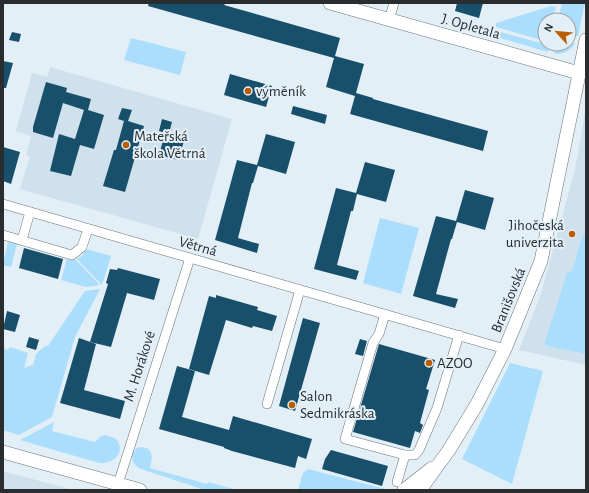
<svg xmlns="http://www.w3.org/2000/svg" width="589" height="493" font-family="'Alegreya Sans',sans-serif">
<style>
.built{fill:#cfe1ec}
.green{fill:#aadefc}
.building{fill:#184f6a}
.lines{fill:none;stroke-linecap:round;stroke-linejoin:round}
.street-casing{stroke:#6a747a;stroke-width:10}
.secondary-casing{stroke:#6a747a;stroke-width:14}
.street{stroke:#fff;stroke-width:9}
.secondary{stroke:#fff;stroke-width:13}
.poi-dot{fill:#ba5e05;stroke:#e3eff6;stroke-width:1.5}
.labels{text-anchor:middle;stroke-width:4;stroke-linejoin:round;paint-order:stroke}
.street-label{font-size:15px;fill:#292d30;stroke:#e3eff6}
.poi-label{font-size:15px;fill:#292d30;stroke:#e3eff6;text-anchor:start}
</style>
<rect width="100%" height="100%" fill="#e3eff6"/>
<g class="built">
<path d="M50 67 232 119 198 239 20 189 30 156 26 155 31 136 16 131 32 73 47 77Z"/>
<path d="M586 107V365L519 350 540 297 575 170Z"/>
<path d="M3 471 73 490H3Z"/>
</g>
<g class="green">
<path d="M562 3H585L578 36H575L573 37H569V20H558Z"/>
<path d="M551 6 556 7 552 20H545V39H538L496 27V23Z"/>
<path d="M497 31 548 45 549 46 548 52 500 38 497 33Z"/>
<path d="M131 38 186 52 180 75 124 60Z"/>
<path d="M569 42 575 44C569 51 564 54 554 54L557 44H569Z"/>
<path d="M380 218 419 228 401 294 363 283Z"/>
<path d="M583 234 586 235V354L544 345 567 273 572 272Z"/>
<path d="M8 242 17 244 11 267 3 265Z"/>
<path d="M85 249 111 256 102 285 77 259 83 255Z"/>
<path d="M67 259 76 260 100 285 86 287 61 280Z"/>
<path d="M100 289 75 337 52 417 19 435 3 430V348L8 350 10 347 28 353 24 368 33 365 36 354 45 346H48L85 291Z"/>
<path d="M510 363 543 371 512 484 462 459Z"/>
<path d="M54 422 52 431 95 442 100 437 105 435 115 438C127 451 115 464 99 463L20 440Z"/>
<path d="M141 447C155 448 152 459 150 468L207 484 208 482 237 490H205L138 468 133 462 132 454 137 448Z"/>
<path d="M308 469 389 490H298L303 473Z"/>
</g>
<g class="building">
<path d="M149 3H220L225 4 224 5 340 38 335 56 364 64 356 93 373 98V99L488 131 483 151 350 114 355 96 326 87 334 58 148 6Z"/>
<path d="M457 3H483L479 18 455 11Z"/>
<path d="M12 32 21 34 19 42 9 40Z"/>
<path d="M3 61 13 63 6 88H3Z"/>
<path d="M230 74 272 86 266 107 224 95Z"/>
<path d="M46 82 67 88 66 92 91 99 88 110 104 115 94 149 80 145 71 176 50 171 59 134 75 139 84 110 63 103 53 138 33 132V127Z"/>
<path d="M293 106 327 115 325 124 291 114Z"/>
<path d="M122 108 132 110 128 121 144 126 125 192 103 186 114 150H116L124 121 118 119Z"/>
<path d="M162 119 172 122 169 133 185 138 178 160 159 155 165 133 159 131Z"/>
<path d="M266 134 295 142 286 174 258 166 253 183H252L238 238 259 244 257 253 215 240 237 160 257 165Z"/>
<path d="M3 147 20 152 11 184 3 181Z"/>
<path d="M365 162 395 170 386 202 357 194 353 211H351L337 265 359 271 356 280 314 269 336 188 356 193Z"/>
<path d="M465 190 494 198 485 230 457 222 452 239H451L436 294 458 299 455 308 413 296 436 216 456 221Z"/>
<path d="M24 248 63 259 58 279 19 268Z"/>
<path d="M118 268 160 279 154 300 127 293 111 347 90 342 108 284 106 283 110 269 117 270Z"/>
<path d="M216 295 258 307 257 310 277 316 272 331 253 326 252 328 226 320 209 375 189 369 209 296 216 298Z"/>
<path d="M7 311 20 315 15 332 3 329Z"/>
<path d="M303 318 320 323 295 411 279 406Z"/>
<path d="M29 337 39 340 36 350 26 347Z"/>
<path d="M79 338 96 344 84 390 125 401 120 419 60 403Z"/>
<path d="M360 339 367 341 363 356 355 354Z"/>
<path d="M379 344 435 360 426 389 429 390 420 423 423 425 420 433 415 431 410 448 353 432Z"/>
<path d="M177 366 195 371 182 417 229 430 233 416 312 439 306 459 298 456 295 468 232 451 224 448V447L159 429Z"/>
<path d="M331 450 388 466 382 486 322 469 325 459Z"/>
</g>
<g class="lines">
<g class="street-casing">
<g id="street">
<path d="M389 20 394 3"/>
<path d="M3 204 505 349"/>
<path d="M3 235 72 255 82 247 88 229"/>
<path d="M22 240 30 212"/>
<path d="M385 314 379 334 373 343 345 439 405 455H415L419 450 437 408 459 335"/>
<path d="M267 404 300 290"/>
<path d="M397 482 405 455"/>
<path d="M118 484 190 258"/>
</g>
</g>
<g class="secondary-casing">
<g id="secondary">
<path d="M330 3 579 73"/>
<path d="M3 452 140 490"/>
<path d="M404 490 432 468"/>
<path d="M420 490 449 450 477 404 505 349 541 261 586 40"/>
</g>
</g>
<use href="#street" class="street"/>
<use href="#secondary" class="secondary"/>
</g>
<g class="poi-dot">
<circle cx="248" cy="91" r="4"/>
<circle cx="126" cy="145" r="4"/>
<circle cx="572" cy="234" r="4"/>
<circle cx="429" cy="363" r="4"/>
<circle cx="292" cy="405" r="4"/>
</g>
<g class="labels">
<g class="street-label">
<text transform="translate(471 26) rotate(16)" y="5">J. Opletala</text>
<text transform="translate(198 246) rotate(16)" y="5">Větrná</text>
<text transform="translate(508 300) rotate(-68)" y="5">Branišovská</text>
<text transform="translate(139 366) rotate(-72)" y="5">M. Horákové</text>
</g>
<g class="poi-label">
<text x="256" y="96">výměník</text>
<text x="134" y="141">Mateřská<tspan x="134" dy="17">škola Větrná</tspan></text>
<text x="564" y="230" text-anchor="end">Jihočeská<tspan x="564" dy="17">univerzita</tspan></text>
<text x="437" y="368">AZOO</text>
<text x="300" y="401">Salon<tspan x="300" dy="17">Sedmikráska</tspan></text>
</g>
</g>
<rect width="589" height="493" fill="none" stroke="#292d30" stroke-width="8"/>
<g transform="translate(557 32) rotate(297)"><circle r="19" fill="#e3eff6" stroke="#99a1a7"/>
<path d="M0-3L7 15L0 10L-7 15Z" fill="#ba5e05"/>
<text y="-6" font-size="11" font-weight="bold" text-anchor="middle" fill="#292d30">N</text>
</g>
</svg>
